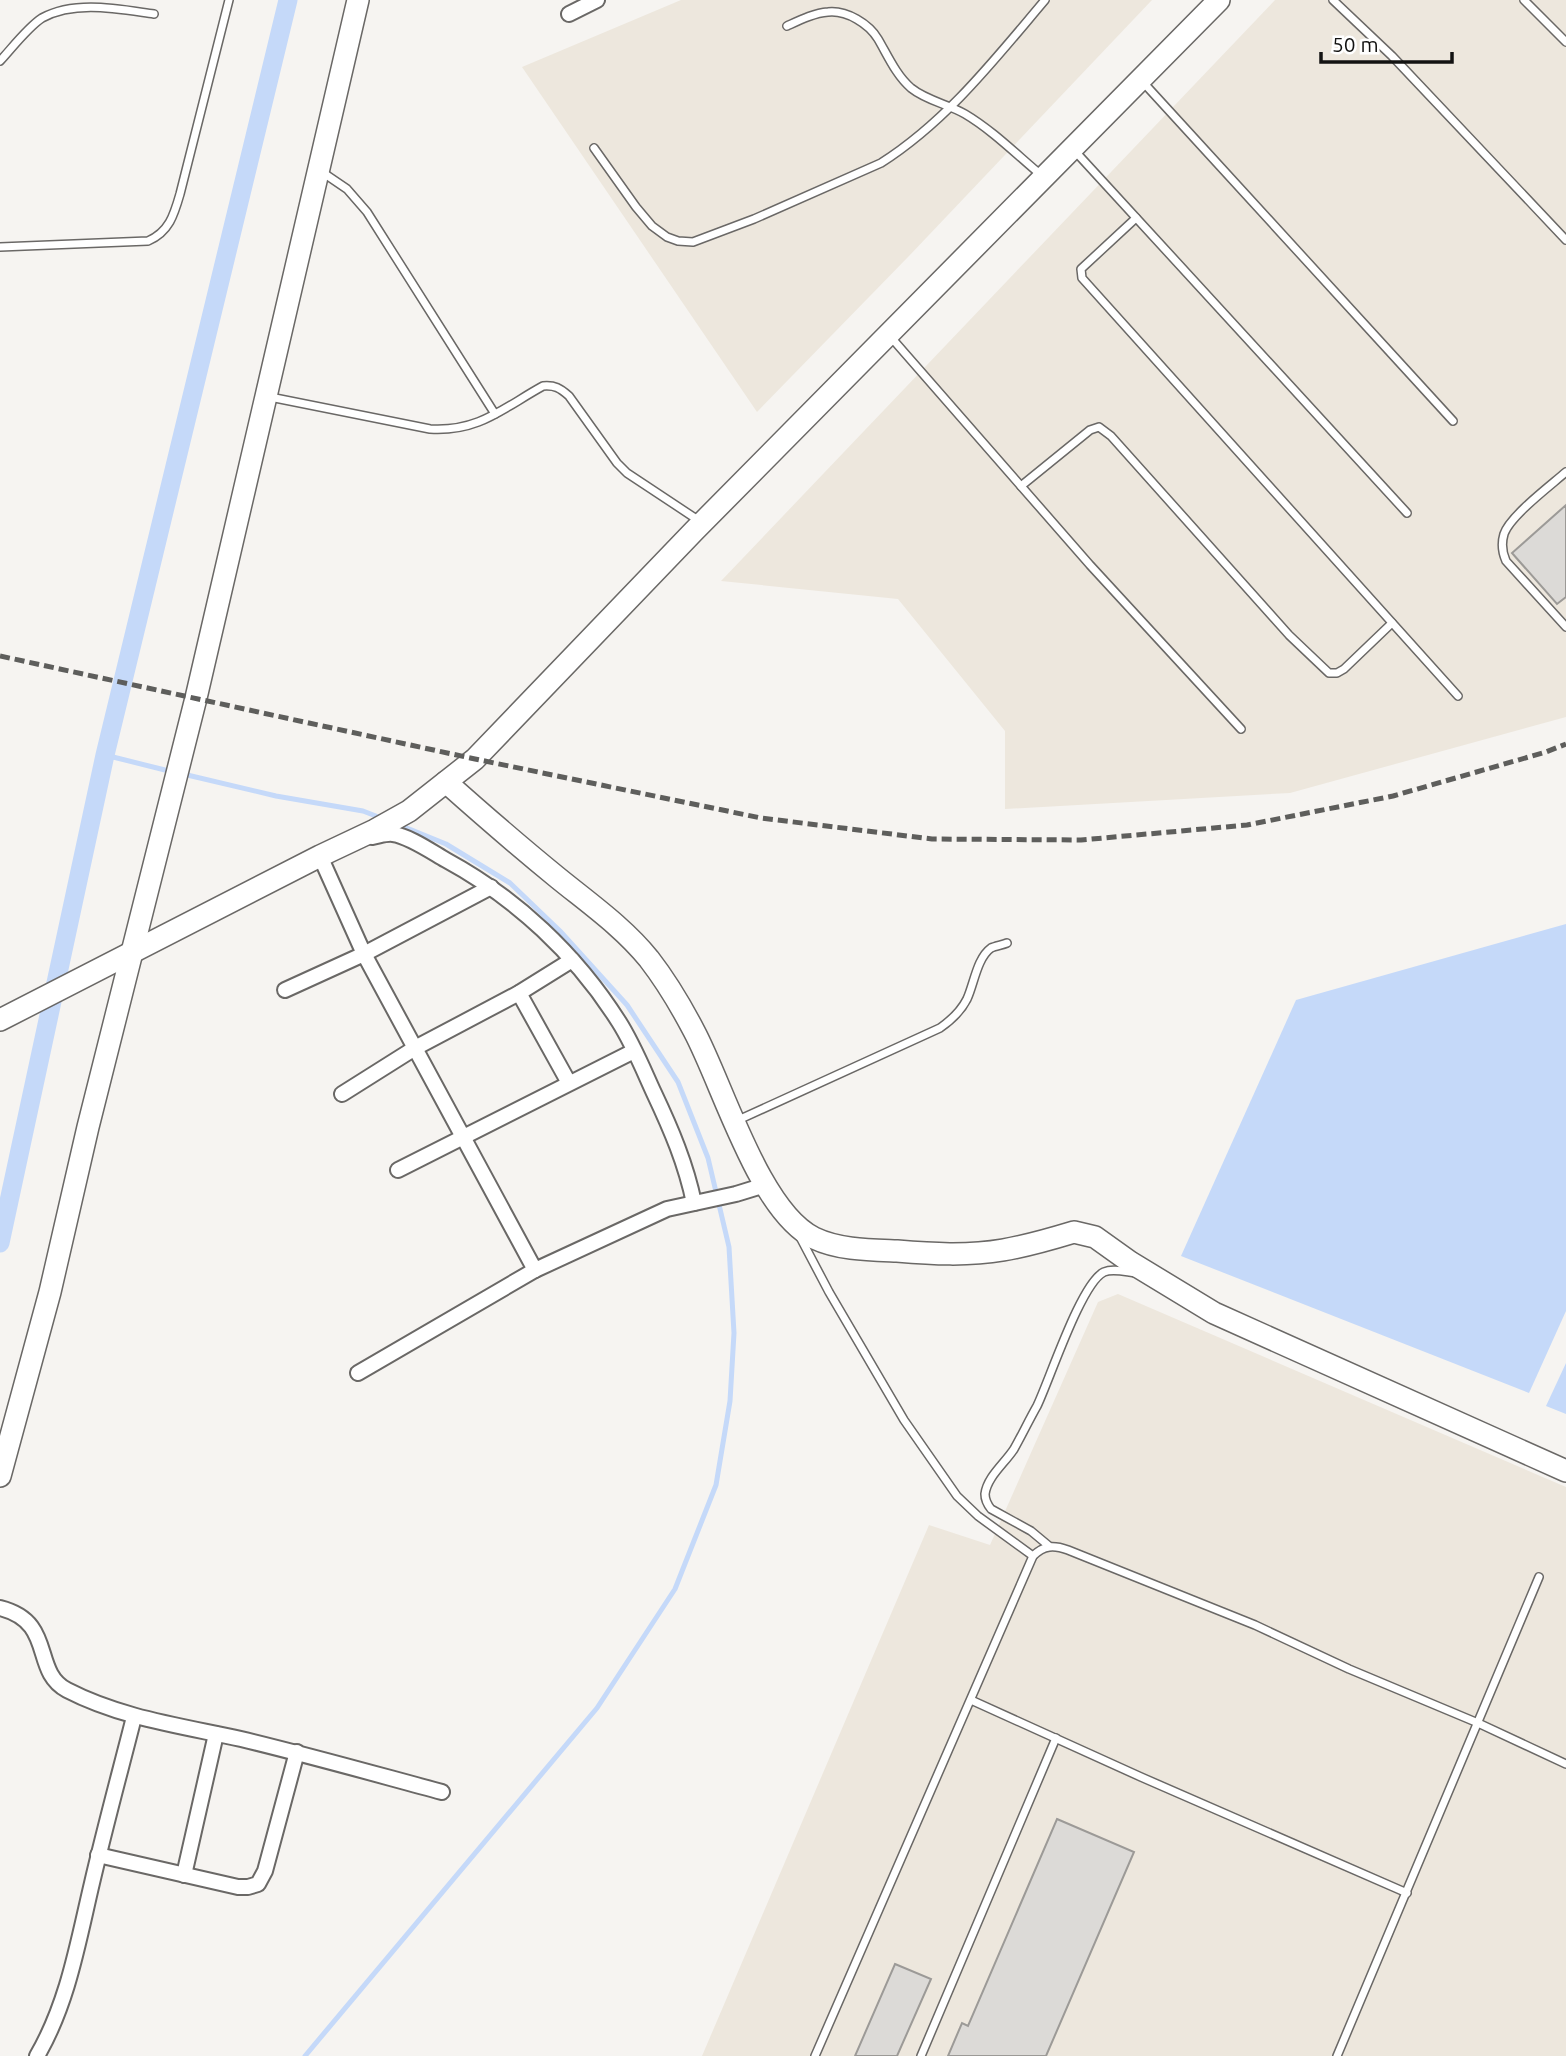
<svg xmlns="http://www.w3.org/2000/svg" width="1566" height="2056" font-family="Ubuntu,sans-serif">
<style>
.built{fill:#ede7dd}
.water{fill:#c5d9f9}
.lines{fill:none;stroke-linecap:round;stroke-linejoin:round}
.stream{stroke:#c5d9f9;stroke-width:5}
.canal{stroke:#c5d9f9;stroke-width:19}
.building{fill:#dcdad7;stroke:#9c9a97;stroke-width:2}
.lane-casing{stroke:#6a6866;stroke-width:10}
.street-casing{stroke:#6a6866;stroke-width:18}
.secondary-casing{stroke:#6a6866;stroke-width:24}
.lane{stroke:#fff;stroke-width:7}
.street{stroke:#fff;stroke-width:14}
.secondary{stroke:#fff;stroke-width:21}
.rail{stroke:#5e5e5c;stroke-width:5;stroke-dasharray:10 5;stroke-linecap:butt}
</style>
<rect width="100%" height="100%" fill="#f6f4f1"/>
<g class="built">
<path d="M681 0H1152L909 256 757 412 522 67Z"/>
<path d="M1275 0H1566V717L1290 793 1005 809V731L898 599 721 581Z"/>
<path d="M1118 1294 1566 1487V2056H702L929 1525 990 1545 1098 1302Z"/>
</g>
<g class="water">
<path d="M1566 924V1311L1529 1393 1181 1256 1296 1000Z"/>
<path d="M1566 1363V1414L1546 1406Z"/>
</g>
<g class="lines">
<g class="stream">
<path d="M105 755 173 772"/>
<path d="M183 774 276 796 363 811 381 818"/>
<path d="M305 2056 597 1708 675 1589 716 1485 730 1401 734 1333 729 1247 708 1158 678 1082 627 1005 560 931 510 883 446 844 397 824"/>
</g>
<path class="canal" d="M0 1243 105 755 288 0"/>
</g>
<g class="building">
<path d="M1566 505V597L1557 604 1512 553Z"/>
<path d="M1057 1819 1134 1852 1046 2056H948L962 2023 968 2026Z"/>
<path d="M895 1964 931 1979 897 2056H855Z"/>
</g>
<g class="lines">
<g class="lane-casing">
<g id="lane">
<path d="M1333 0 1392 56 1566 240"/>
<path d="M1524 0 1566 42"/>
<path d="M787 26C800 20 814 13 828 12 847 10 869 24 878 39 888 56 896 75 911 88 927 101 948 104 965 114 992 130 1016 154 1041 175"/>
<path d="M0 61C12 48 28 27 42 18 75 0 118 9 154 14"/>
<path d="M1141 80 1453 421"/>
<path d="M594 148 636 207 652 226 667 237 678 241 693 242 754 219 881 163C947 121 995 59 1045 0"/>
<path d="M1073 149 1407 513"/>
<path d="M322 172 347 189 367 212 495 414"/>
<path d="M1136 218 1081 269 1082 278 1458 696"/>
<path d="M0 247 148 241C169 232 174 215 180 194L229 0"/>
<path d="M889 335 1090 565 1241 729"/>
<path d="M270 397 430 429C479 432 503 408 543 386 555 385 560 388 569 396L617 463 627 473 701 522"/>
<path d="M1566 472C1550 486 1510 516 1504 534 1501 544 1502 552 1506 561L1566 627"/>
<path d="M1021 486 1090 430 1099 427 1111 436 1289 635 1329 673H1337L1344 669 1392 623"/>
<path d="M736 1121 940 1028C950 1021 961 1011 967 999 974 984 977 958 991 948 995 946 1002 945 1007 943"/>
<path d="M799 1235 829 1292 904 1420 957 1496 978 1516 1033 1556"/>
<path d="M1049 1546 1031 1531 991 1509C987 1504 985 1500 985 1494 987 1477 1005 1463 1014 1449 1022 1435 1029 1420 1037 1406 1050 1379 1081 1283 1104 1272 1113 1268 1126 1272 1136 1273"/>
<path d="M971 1700 1141 1777 1407 1893"/>
<path d="M815 2056 1033 1556C1044 1545 1054 1545 1068 1550L1255 1625 1349 1669 1478 1723 1566 1764"/>
<path d="M921 2056 1056 1738"/>
<path d="M1337 2056 1539 1577"/>
</g>
</g>
<g class="street-casing">
<g id="street">
<path d="M569 14 597 0"/>
<path d="M372 837C379 836 386 833 393 834 409 836 432 852 446 860 516 898 576 954 619 1022 633 1044 643 1069 654 1093 671 1129 686 1164 694 1203"/>
<path d="M320 856 364 954 535 1270"/>
<path d="M285 990 364 954 491 887"/>
<path d="M519 993 569 1083"/>
<path d="M342 1094 415 1048 519 993 572 960"/>
<path d="M398 1170 634 1051"/>
<path d="M358 1373 535 1270 667 1209 736 1194 765 1185"/>
<path d="M0 1608C56 1622 31 1671 67 1690 121 1718 182 1726 241 1739 308 1755 375 1774 442 1792"/>
<path d="M98 1855 238 1887H248L258 1884 265 1871 297 1752"/>
<path d="M184 1875 216 1734"/>
<path d="M37 2056C68 2003 78 1942 92 1883 105 1827 120 1772 134 1717"/>
</g>
</g>
<g class="secondary-casing">
<g id="secondary">
<path d="M446 782C483 815 520 847 558 878 590 904 623 927 649 959 666 981 681 1006 694 1031 723 1085 759 1211 814 1238 839 1250 870 1250 897 1251 932 1254 968 1256 1003 1250 1027 1246 1051 1239 1074 1232L1095 1237 1130 1262 1214 1313 1566 1471"/>
<path d="M0 1020 320 856 375 830 409 811 475 759 694 531 1219 0"/>
<path d="M0 1476 50 1292 88 1127 196 698 358 0"/>
</g>
</g>
<use href="#lane" class="lane"/>
<use href="#street" class="street"/>
<use href="#secondary" class="secondary"/>
<path class="rail" d="M0 656 475 759 761 818 932 839 1081 840 1247 825 1393 796 1546 752 1566 744"/>
</g>
<path d="M1321 52v10h131v-10" fill="none" stroke="#131312" stroke-width="3.5"/>
<text x="1332" y="52" font-size="21" fill="#131312" stroke="#ffffff" stroke-width="5" paint-order="stroke">50 m</text>
</svg>
